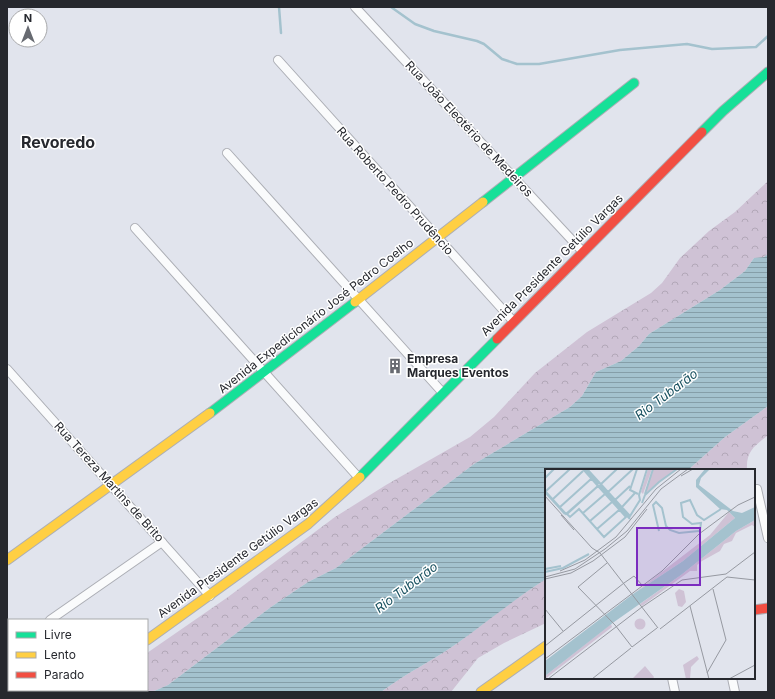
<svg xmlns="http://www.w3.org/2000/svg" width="775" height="699" font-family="Inter,sans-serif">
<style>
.forest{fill:url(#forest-crowns)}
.water{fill:url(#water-rules)}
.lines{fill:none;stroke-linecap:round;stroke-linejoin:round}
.stream{stroke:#a4c2ce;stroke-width:2.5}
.street-casing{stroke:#acaeb5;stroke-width:10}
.fast-casing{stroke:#acaeb5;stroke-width:11}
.slow-casing{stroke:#acaeb5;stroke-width:11}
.jam-casing{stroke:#acaeb5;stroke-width:11}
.street{stroke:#fafbfc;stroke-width:8}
.fast{stroke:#16e098;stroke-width:9}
.slow{stroke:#ffcf43;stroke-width:9}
.jam{stroke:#f24e42;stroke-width:9}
.labels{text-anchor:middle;stroke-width:3;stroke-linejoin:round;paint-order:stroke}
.street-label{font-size:12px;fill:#26282e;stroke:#fff}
.poi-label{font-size:12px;font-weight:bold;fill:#26282e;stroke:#fff;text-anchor:start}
.water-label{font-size:13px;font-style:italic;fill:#1a5261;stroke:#fff}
.district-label{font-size:16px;font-weight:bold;fill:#26282e;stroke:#fff}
.inset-river{fill:none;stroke:#a4c2ce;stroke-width:2}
.inset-road{fill:none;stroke:#9699a1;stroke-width:1}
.view{fill:#7b2cbf;fill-opacity:0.15;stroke:#7b2cbf;stroke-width:2}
.inset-edge{fill:none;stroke:#26282e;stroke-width:2}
</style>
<defs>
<pattern id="forest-crowns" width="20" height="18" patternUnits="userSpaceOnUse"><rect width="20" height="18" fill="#cfc2d5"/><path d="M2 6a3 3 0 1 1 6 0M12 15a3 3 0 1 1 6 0" fill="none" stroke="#b2a7b7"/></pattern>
<pattern id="water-rules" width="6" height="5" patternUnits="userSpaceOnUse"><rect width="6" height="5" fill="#a4c2ce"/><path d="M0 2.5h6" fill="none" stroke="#859ea8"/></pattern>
</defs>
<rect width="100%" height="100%" fill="#e1e4ed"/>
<g class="forest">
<path d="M768 181V254L764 257 754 258 745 271 720 290 649 334 639 346 621 361 596 372 582 396 570 407 474 464 336 568 308 582 271 607 168 685 152 692H92L95 690H147V653L228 597 335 517 386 485 470 437 494 417 535 373 587 332 651 293 662 283 680 258 709 231 735 212Z"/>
<path d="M768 406V435C754 447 746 451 747 470H688L725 437Z"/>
<path d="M546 579V623L504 643 478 658 451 692H381C406 673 434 660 459 642 488 621 515 598 546 579Z"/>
</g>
<path class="water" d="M768 254V406L725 437 688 470H546V579C516 598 488 621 459 642 434 660 406 673 381 692H152L168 685 271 607 308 582 336 568 474 464 570 407 582 396 596 372 621 361 639 346 649 334 720 290 745 271 754 258 764 257Z"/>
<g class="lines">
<g class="stream">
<path d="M279 7 281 33"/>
<path d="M391 7 415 24 434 31 477 41 484 44 502 59 517 64H539L620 50 687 44 712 49 756 47 768 36"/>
</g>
<g class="street-casing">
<g id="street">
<path d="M355 7 583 252"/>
<path d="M278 60 513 321"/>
<path d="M227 153 442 392"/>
<path d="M135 228 359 478"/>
<path d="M7 369 210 596"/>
<path d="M757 489 768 538"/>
<path d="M50 620 162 542"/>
<path d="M672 678 675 692"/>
<path d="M732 678 735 692"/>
</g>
</g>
<g class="fast-casing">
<g id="fast">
<path d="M702 132 723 111 768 72"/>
<path d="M483 202 634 83"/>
<path d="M210 413 355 302"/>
<path d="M360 477 497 339"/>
<path d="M59 690 61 692"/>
</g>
</g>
<g class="slow-casing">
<g id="slow">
<path d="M355 302 483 202"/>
<path d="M7 560 210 413"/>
<path d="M7 631 9 633"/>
<path d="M147 640 308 524 360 477"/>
<path d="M72 692 75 690"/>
<path d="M481 692 546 646"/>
</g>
</g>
<g class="jam-casing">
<g id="jam">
<path d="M497 339 702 132"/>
<path d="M754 610 768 608"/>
</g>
</g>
<use href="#street" class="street"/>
<use href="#fast" class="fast"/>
<use href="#slow" class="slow"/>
<use href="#jam" class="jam"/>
</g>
<defs>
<g id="building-bare" transform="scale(1.2)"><path d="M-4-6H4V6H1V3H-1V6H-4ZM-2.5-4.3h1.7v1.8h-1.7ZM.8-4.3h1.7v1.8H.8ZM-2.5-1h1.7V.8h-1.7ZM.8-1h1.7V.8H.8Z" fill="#676a71" stroke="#fff" stroke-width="2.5" paint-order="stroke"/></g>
</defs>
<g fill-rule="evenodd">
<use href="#building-bare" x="395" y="366"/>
</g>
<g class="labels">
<g class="street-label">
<text transform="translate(469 129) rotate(47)" y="4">Rua João Eleotério de Medeiros</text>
<text transform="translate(395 191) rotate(48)" y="4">Rua Roberto Pedro Prudêncio</text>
<text transform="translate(552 265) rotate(-45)" y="4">Avenida Presidente Getúlio Vargas</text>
<text transform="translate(316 316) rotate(-38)" y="4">Avenida Expedicionário José Pedro Coelho</text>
<text transform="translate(109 482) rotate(48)" y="4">Rua Tereza Martins de Brito</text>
<text transform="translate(238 558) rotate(-36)" y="4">Avenida Presidente Getúlio Vargas</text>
</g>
<g class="poi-label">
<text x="407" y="363">Empresa<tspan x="407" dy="14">Marques Eventos</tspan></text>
</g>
<g class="water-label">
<text transform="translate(666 394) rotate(-37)" y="5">Rio Tubarão</text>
<text transform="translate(406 587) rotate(-37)" y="5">Rio Tubarão</text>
</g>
<g class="district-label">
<text x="58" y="148">Revoredo</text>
</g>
</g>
<g transform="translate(545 469)">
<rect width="210" height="210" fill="#e1e4ed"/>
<path d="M108 0H131L101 24V23Z" fill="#cfc2d5"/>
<path d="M184 43 190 49 138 92 88 125 165 66ZM210 51V58L207 56 191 64 187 72 179 75 175 82 157 92 152 96V102H145L97 137 95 135 136 106 191 62ZM89.5 155a5.5 5.5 0 1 1 11 0a5.5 5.5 0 1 1-11 0ZM66 155 67 158 0 210V207ZM152 187 154 190 146 198 145 210H141L138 196Z" fill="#cfc2d5"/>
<path d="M103 0H107L98 25 96 23Z" fill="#cfc2d5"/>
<path d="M134 120 139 122 141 133 137 138 133 137 130 124ZM100 197 109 208 108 210H87Z" fill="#cfc2d5"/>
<path d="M160 0H165L156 9 154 16 188 42 197 44 210 38V51L191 62 136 106 69 153 0 207V192L88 125 138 92 190 49 182 41 175 40 151 18V11Z" fill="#a4c2ce"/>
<path class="inset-river" d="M40 0 54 15M42 0 85 47 95 31 94 26 102 0M92 0 85 21 93 25M0 9 9 0M56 15 72 0M54 16 85 50M53 17 81 48 59 68 34 40 25 48 22 45ZM0 22 21 45 53 17 38 0M1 22 25 0M0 23 20 45M63 23 88 0M100 25 108 0M8 30 38 2M70 31 85 17M97 34 100 26 114 13 132 0M15 38 46 10M77 38 90 24M38 44 60 25M45 52 67 33M52 60 74 41M155 61 156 54 147 55 138 48 136 34 145 31 152 46 159 51 176 40M114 62 108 36 111 33 117 39 121 57 125 61 134 64 154 62M0 100 16 97M0 103 18 99 44 85"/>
<path class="inset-road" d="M136 7 148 0M0 27 47 79 55 84 113 159M16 46 29 61M62 94 33 118 70 156M15 102 40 91 71 68 111 20 136 0M181 105 210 83M0 108 30 100 60 80 82 62 116 20 143 0M0 110 26 104 48 92 80 68 102 40M79 114 89 107 97 116M145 137 164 210M97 138 137 111 181 105M0 140 18 162M70 156 87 178M115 160 182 108 210 111M0 177 79 114M87 178 112 159M0 190 117 102 154 65 193 36 210 28M162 204 181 171 168 120M3 210 97 138M47 210 86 179M184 210 210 196"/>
<path class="view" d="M92 59H155V116H92Z"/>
<rect width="210" height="210" class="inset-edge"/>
</g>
<rect width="775" height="699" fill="none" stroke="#26282e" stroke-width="16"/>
<rect x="8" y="619" width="140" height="72" fill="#ffffff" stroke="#a8a9ab"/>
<rect x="16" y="632" width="20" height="6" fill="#16e098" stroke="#a8a9ab"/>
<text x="44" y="639" font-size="12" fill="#26282e">Livre</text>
<rect x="16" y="652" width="20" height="6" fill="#ffcf43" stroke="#a8a9ab"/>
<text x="44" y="659" font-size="12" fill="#26282e">Lento</text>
<rect x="16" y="672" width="20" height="6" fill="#f24e42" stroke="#a8a9ab"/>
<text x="44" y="679" font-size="12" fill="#26282e">Parado</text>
<g transform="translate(28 28)"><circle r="19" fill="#ffffff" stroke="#a8a9ab"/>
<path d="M0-3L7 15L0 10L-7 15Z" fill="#676a71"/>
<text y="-6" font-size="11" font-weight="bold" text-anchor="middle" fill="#26282e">N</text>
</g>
</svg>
